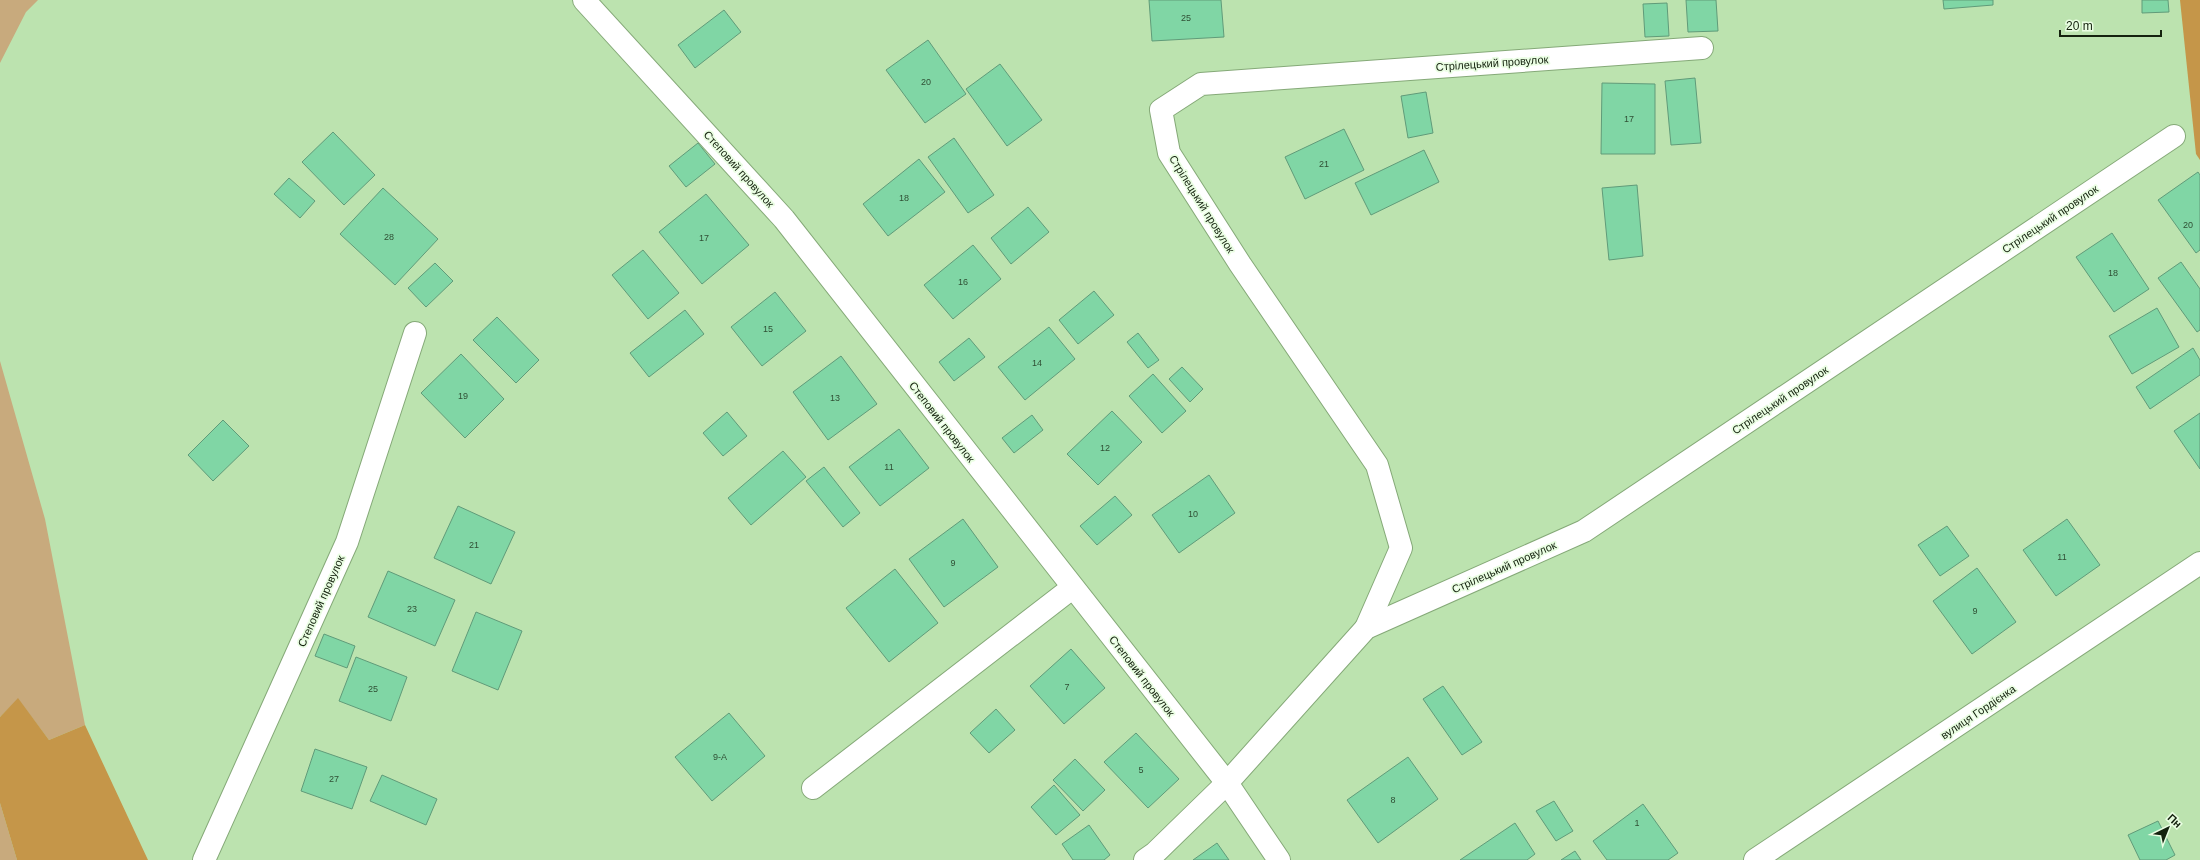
<svg xmlns="http://www.w3.org/2000/svg" width="2200" height="860" font-family="Arial,sans-serif">
<style>
.green{fill:#c8aa7d}
.forest{fill:#c59649}
.building{fill:#80d6a5;stroke:#609b79}
.lines{fill:none;stroke-linecap:round;stroke-linejoin:round}
.minor-casing{stroke:#85a978;stroke-width:24}
.minor{stroke:#fff;stroke-width:22}
.labels{text-anchor:middle;stroke-width:3.5;stroke-linejoin:round;paint-order:stroke}
.number-label{font-size:9px;fill:#2f4f34}
.street-label{font-size:11px;fill:#14220e;stroke:#eafee3}
</style>
<rect width="100%" height="100%" fill="#bce3af"/>
<g class="green">
<path d="M0 0H38L26 12 0 63Z"/>
<path d="M0 361 45 519 85 725 49 740 18 699 0 717Z"/>
<path d="M0 803 17 860H0Z"/>
</g>
<g class="forest">
<path d="M2180 0H2200V160L2196 154Z"/>
<path d="M18 698 49 740 85 725 148 860H17L0 803V717Z"/>
</g>
<g class="building">
<path d="M1149 0H1221L1224 37 1152 41Z"/>
<path d="M1686 0H1716L1718 31 1688 32Z"/>
<path d="M1943 0H1993V5L1944 9Z"/>
<path d="M2142 0H2168L2169 12 2142 13Z"/>
<path d="M1667 3 1669 36 1645 37 1643 4Z"/>
<path d="M724 10 741 32 695 68 678 45Z"/>
<path d="M928 40 966 94 925 123 886 70Z"/>
<path d="M1000 64 1042 120 1007 146 966 89Z"/>
<path d="M1695 78 1701 143 1671 145 1665 81Z"/>
<path d="M1602 83 1655 84V154H1601Z"/>
<path d="M1426 92 1433 133 1408 138 1401 96Z"/>
<path d="M1344 129 1364 170 1305 199 1285 157Z"/>
<path d="M333 132 375 175 344 205 302 162Z"/>
<path d="M954 138 994 195 968 213 928 157Z"/>
<path d="M698 143 715 164 686 187 669 166Z"/>
<path d="M1424 150 1439 182 1371 215 1355 183Z"/>
<path d="M919 159 945 192 888 236 863 204Z"/>
<path d="M2198 172 2200 175V250L2196 253 2158 200Z"/>
<path d="M289 178 315 201 300 218 274 194Z"/>
<path d="M1637 185 1643 256 1609 260 1602 188Z"/>
<path d="M383 188 438 239 395 285 340 234Z"/>
<path d="M706 194 749 245 702 284 659 232Z"/>
<path d="M1028 207 1049 232 1011 264 991 238Z"/>
<path d="M2112 233 2149 289 2114 312 2076 257Z"/>
<path d="M973 245 1001 279 953 319 924 285Z"/>
<path d="M643 250 679 293 648 319 612 275Z"/>
<path d="M2181 262 2200 289V330L2197 332 2158 278Z"/>
<path d="M435 263 453 281 426 307 408 288Z"/>
<path d="M1094 291 1114 315 1078 344 1059 320Z"/>
<path d="M775 292 806 331 762 366 731 327Z"/>
<path d="M2157 308 2179 347 2132 374 2109 336Z"/>
<path d="M685 310 704 334 649 377 630 353Z"/>
<path d="M497 317 539 360 516 383 473 340Z"/>
<path d="M1049 327 1075 359 1025 400 998 367Z"/>
<path d="M1138 333 1159 360 1148 368 1127 342Z"/>
<path d="M969 338 985 357 954 381 939 362Z"/>
<path d="M2193 348 2200 360V375L2150 409 2136 387Z"/>
<path d="M461 354 504 399 465 438 421 393Z"/>
<path d="M841 356 877 404 828 440 793 392Z"/>
<path d="M1182 367 1203 389 1190 402 1169 379Z"/>
<path d="M1153 374 1186 411 1162 433 1129 396Z"/>
<path d="M1112 411 1142 442 1098 485 1067 454Z"/>
<path d="M727 412 747 436 723 456 703 433Z"/>
<path d="M2200 413V469L2174 431Z"/>
<path d="M1032 415 1043 430 1014 453 1002 438Z"/>
<path d="M223 420 249 446 213 481 188 455Z"/>
<path d="M899 429 929 468 880 506 849 467Z"/>
<path d="M783 451 806 477 751 525 728 498Z"/>
<path d="M824 467 860 513 843 527 806 481Z"/>
<path d="M1209 475 1235 513 1179 553 1152 515Z"/>
<path d="M1115 496 1132 515 1097 545 1080 526Z"/>
<path d="M458 506 515 532 491 584 434 558Z"/>
<path d="M963 519 998 567 944 607 909 559Z"/>
<path d="M2067 519 2100 565 2056 596 2023 550Z"/>
<path d="M1947 526 1969 556 1940 576 1918 545Z"/>
<path d="M1977 568 2016 622 1972 654 1933 601Z"/>
<path d="M895 569 938 623 889 662 846 608Z"/>
<path d="M388 571 455 600 435 646 368 617Z"/>
<path d="M476 612 522 631 498 690 452 671Z"/>
<path d="M324 634 355 646 347 668 315 656Z"/>
<path d="M1071 649 1105 688 1064 724 1030 686Z"/>
<path d="M356 657 407 677 391 721 339 701Z"/>
<path d="M1443 686 1482 742 1462 755 1423 699Z"/>
<path d="M996 709 1015 730 989 753 970 733Z"/>
<path d="M729 713 765 756 712 801 675 757Z"/>
<path d="M1136 733 1179 779 1148 808 1104 762Z"/>
<path d="M315 749 367 767 352 809 301 791Z"/>
<path d="M1408 757 1438 799 1378 843 1347 800Z"/>
<path d="M1075 759 1105 790 1083 811 1053 780Z"/>
<path d="M382 775 437 799 426 825 370 801Z"/>
<path d="M1054 785 1080 815 1056 835 1031 807Z"/>
<path d="M1554 801 1573 831 1556 841 1536 811Z"/>
<path d="M1643 804 1678 853 1668 860H1607L1593 841Z"/>
<path d="M2158 821 2175 855 2166 860H2140L2128 835Z"/>
<path d="M1515 823 1535 854 1527 860H1460Z"/>
<path d="M1089 825 1110 855 1104 860H1073L1062 844Z"/>
<path d="M1217 843 1229 860H1193Z"/>
<path d="M1575 851 1581 860H1561Z"/>
</g>
<g class="lines">
<g class="minor-casing">
<g id="minor">
<path d="M584 0 784 219 1227 783 1279 860"/>
<path d="M1366 628 1401 548 1377 465 1240 264 1169 153 1161 110 1201 84 1702 48"/>
<path d="M813 788 1072 588"/>
<path d="M204 860 347 542 415 333"/>
<path d="M1145 860 1155 853 1227 783 1366 628 1584 531 2174 136"/>
<path d="M1755 860 2200 563"/>
</g>
</g>
<use href="#minor" class="minor"/>
</g>
<g class="labels">
<g class="number-label">
<text x="1186" y="21">25</text>
<text x="926" y="85">20</text>
<text x="1629" y="122">17</text>
<text x="1324" y="167">21</text>
<text x="904" y="201">18</text>
<text x="2188" y="228">20</text>
<text x="389" y="240">28</text>
<text x="704" y="241">17</text>
<text x="2113" y="276">18</text>
<text x="963" y="285">16</text>
<text x="768" y="332">15</text>
<text x="1037" y="366">14</text>
<text x="463" y="399">19</text>
<text x="835" y="401">13</text>
<text x="1105" y="451">12</text>
<text x="889" y="470">11</text>
<text x="1193" y="517">10</text>
<text x="474" y="548">21</text>
<text x="2062" y="560">11</text>
<text x="953" y="566">9</text>
<text x="412" y="612">23</text>
<text x="1975" y="614">9</text>
<text x="1067" y="690">7</text>
<text x="373" y="692">25</text>
<text x="720" y="760">9-А</text>
<text x="1141" y="773">5</text>
<text x="334" y="782">27</text>
<text x="1393" y="803">8</text>
<text x="1637" y="826">1</text>
</g>
<g class="street-label">
<text transform="translate(1492 63) rotate(-4)" y="4">Стрілецький провулок</text>
<text transform="translate(739 169) rotate(48)" y="4">Степовий провулок</text>
<text transform="translate(1202 204) rotate(58)" y="4">Стрілецький провулок</text>
<text transform="translate(2050 219) rotate(-34)" y="4">Стрілецький провулок</text>
<text transform="translate(1780 400) rotate(-34)" y="4">Стрілецький провулок</text>
<text transform="translate(942 422) rotate(52)" y="4">Степовий провулок</text>
<text transform="translate(1504 567) rotate(-24)" y="4">Стрілецький провулок</text>
<text transform="translate(321 601) rotate(-66)" y="4">Степовий провулок</text>
<text transform="translate(1142 676) rotate(52)" y="4">Степовий провулок</text>
<text transform="translate(1978 712) rotate(-34)" y="4">вулиця Гордієнка</text>
</g>
</g>
<g transform="translate(2168 828) rotate(43)" stroke="#eafee3" stroke-width="3" paint-order="stroke">
<path d="M0-3L7 15L0 10L-7 15Z" fill="#14220e"/>
<text y="-6" font-size="11" font-weight="bold" text-anchor="middle" fill="#14220e">Пн</text>
</g>
<path d="M2060 30v6h101v-6" fill="none" stroke="#14220e" stroke-width="2"/>
<text x="2066" y="30" font-size="12" fill="#14220e" stroke="#eafee3" stroke-width="3" paint-order="stroke">20 m</text>
</svg>
